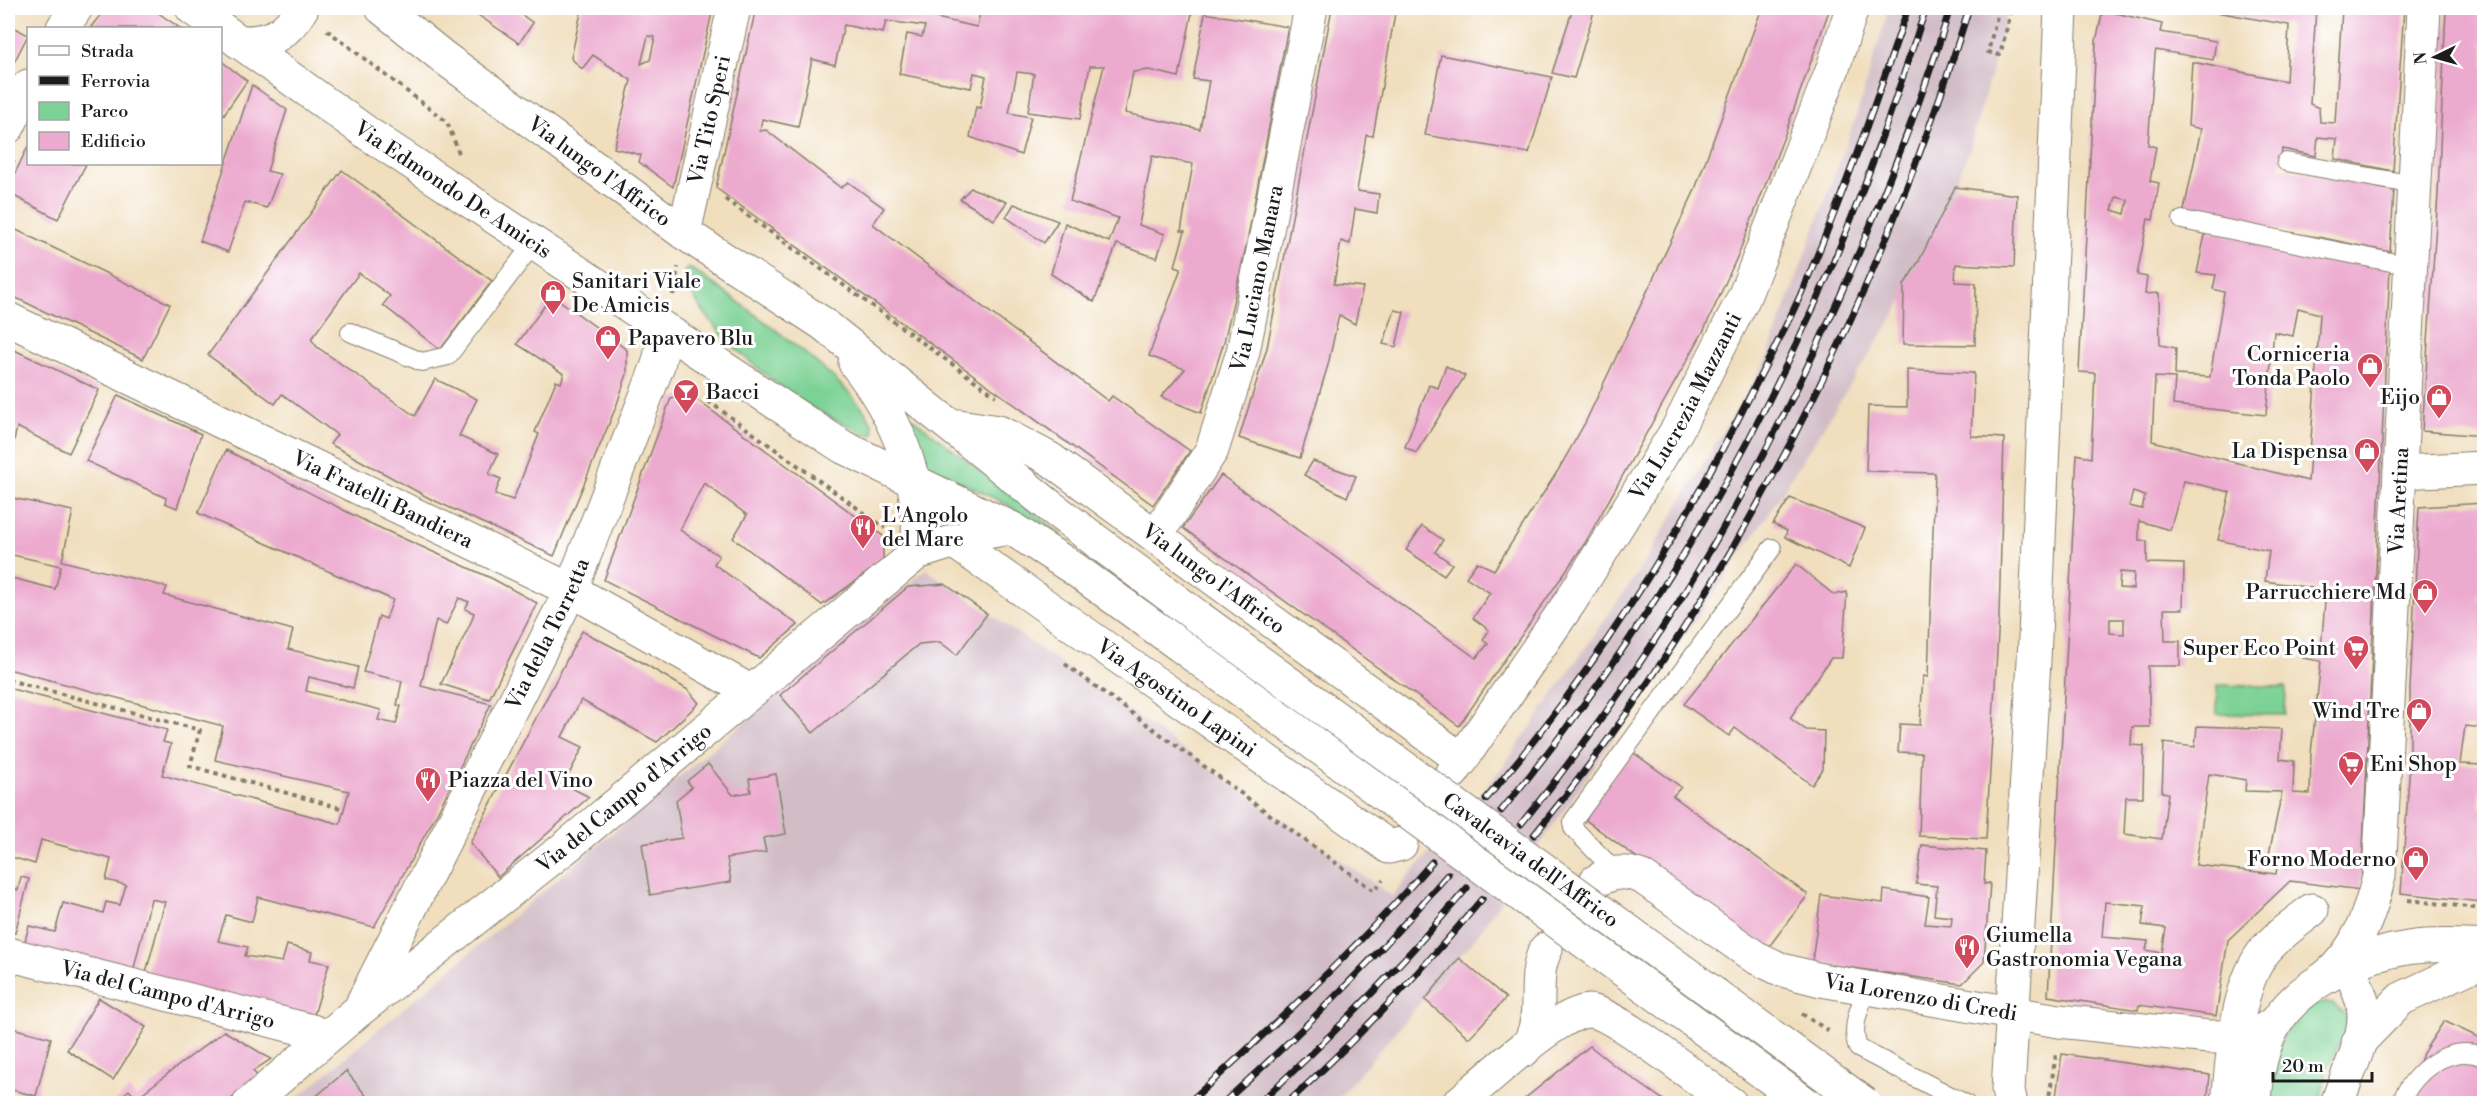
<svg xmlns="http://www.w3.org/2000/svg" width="2492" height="1111" font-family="'Libre Bodoni',serif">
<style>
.industrial{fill:#d2bdc7}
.green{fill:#7cd194;stroke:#4c7658;stroke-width:1.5}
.building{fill:#ecaacf;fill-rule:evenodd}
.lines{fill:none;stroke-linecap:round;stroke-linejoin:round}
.lane-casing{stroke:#867d6c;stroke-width:20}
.street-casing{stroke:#867d6c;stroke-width:35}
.secondary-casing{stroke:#867d6c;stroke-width:35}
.path{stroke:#867d6c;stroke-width:4;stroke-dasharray:4.5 4.5;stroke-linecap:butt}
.lane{stroke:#fff;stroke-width:18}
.street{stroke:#fff;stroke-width:33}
.secondary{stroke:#fff;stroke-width:33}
.rail-casing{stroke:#1c1c1c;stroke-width:7}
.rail{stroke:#fff;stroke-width:4.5;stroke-dasharray:14;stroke-linecap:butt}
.secondary-bridge-casing{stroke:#867d6c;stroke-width:35;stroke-linecap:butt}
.secondary-bridge{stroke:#fff;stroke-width:33}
.labels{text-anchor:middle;stroke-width:6;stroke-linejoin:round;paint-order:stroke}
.street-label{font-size:21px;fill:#1c1c1c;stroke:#fff}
.poi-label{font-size:21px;fill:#1c1c1c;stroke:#fff;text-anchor:start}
</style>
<rect width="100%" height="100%" fill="#fff"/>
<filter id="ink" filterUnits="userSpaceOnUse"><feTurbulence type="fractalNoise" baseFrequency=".0167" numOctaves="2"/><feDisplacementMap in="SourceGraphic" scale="12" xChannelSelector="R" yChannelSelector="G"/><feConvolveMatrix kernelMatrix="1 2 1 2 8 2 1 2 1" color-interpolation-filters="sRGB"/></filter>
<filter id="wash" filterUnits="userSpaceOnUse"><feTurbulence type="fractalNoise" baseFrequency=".008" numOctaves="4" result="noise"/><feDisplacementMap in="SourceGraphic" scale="24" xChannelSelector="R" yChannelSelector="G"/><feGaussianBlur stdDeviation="1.35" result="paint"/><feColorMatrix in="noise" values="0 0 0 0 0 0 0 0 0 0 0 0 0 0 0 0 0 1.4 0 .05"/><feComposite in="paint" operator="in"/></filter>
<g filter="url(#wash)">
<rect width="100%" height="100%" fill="#f0debd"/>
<path class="industrial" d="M1889 8H2009L1970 148 1914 284 1762 524 1474 940 1334 1103 290 1104 926 569 1392 896 1502 768 1640 569 1766 360 1855 120Z"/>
<g class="green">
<path d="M688 267C717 286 885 402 873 435L865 434C844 423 819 413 799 400 753 367 706 328 682 275Z"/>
<path d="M892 402 1062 535 1058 541 1008 505 926 465 917 440Z"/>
<path d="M2217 685 2286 687 2285 715 2217 714Z"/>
<path d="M2325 1003 2333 1004 2346 1015 2347 1026 2328 1068 2319 1103 2268 1104C2271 1080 2278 1039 2291 1020 2297 1011 2314 1004 2325 1003Z"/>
</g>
<g id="blocks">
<g class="building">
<path d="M106 8H151L180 28H90Z"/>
<path d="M468 8H512L533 23 519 43Z"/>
<path d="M582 8H628L647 12 648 8H713L673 187 639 162 641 155 614 148 631 80 593 55 582 69 571 58ZM648 36 655 37 650 60 641 64Z"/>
<path d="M756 8H869L888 11V8H928L927 16 977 27 981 8H1193L1179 77 1149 70 1133 72 1125 113 1200 129 1209 81 1193 79 1205 13 1288 27 1247 242 1224 342 1201 413 1161 397 1185 369 1149 356 1181 268 1175 266 1185 231H1181L1193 164 1152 156 1139 225 1165 234 1157 258 1117 244 1094 302 1051 274 1065 223 1109 242 1118 218 1070 201 1104 66H1090L1080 119 1028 112 1034 74 1017 72 1009 113 1031 117 1021 155 970 137 976 107 980 108 986 76 974 73 971 88 899 74 907 34 922 37 925 26 886 21 883 33 844 25 835 65 812 59 798 127 762 119 760 131 766 130 841 188 848 182 884 208 873 224 882 231 1108 401 1112 396 1190 451 1153 505 716 188Z"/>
<path d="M1332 8H1396L1373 136 1366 135 1357 191 1379 194 1377 213 1355 209 1350 244 1341 241 1334 284 1363 287 1355 324 1339 315 1328 365 1300 458 1239 438 1267 348Z"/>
<path d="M1573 8H1595L1574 78 1552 73Z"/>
<path d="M1762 8H1830L1785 134 1738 255 1704 330 1585 543 1459 726 1183 528 1221 475 1476 658 1488 644 1483 640 1489 630 1473 618 1490 593 1466 577 1477 562 1494 570 1557 472 1585 423 1694 192Z"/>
<path d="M2217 8H2316L2310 104 2319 108 2320 122 2335 123 2342 8H2404L2393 171 2335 159 2337 139 2318 137 2316 156 2282 149 2280 167 2394 191 2390 252 2323 238 2183 215 2201 129 2188 126 2192 62 2286 81 2289 25 2217 12Z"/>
<path d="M2446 8H2484V385L2481 410H2484V436L2422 431 2438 194Z"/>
<path d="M2103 10 2162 24 2160 32 2216 41 2213 60 2156 50 2155 54 2148 145 2156 147 2150 181 2159 183 2153 220 2148 219 2137 275 2147 277 2145 294 2159 293 2160 345 2176 348 2175 375 2210 377 2224 292 2213 289 2216 275 2197 273 2206 230 2390 267 2361 890 2290 881 2228 940 2216 1016 2139 1005 2138 1010 2048 996 2077 454 2091 458 2095 373 2079 372 2096 41ZM2116 197 2128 200 2125 214 2112 210ZM2298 308 2320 314 2308 481 2152 441 2155 377 2175 378 2173 405 2266 415 2274 332 2293 336ZM2184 481 2230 492 2218 540 2269 551 2265 581 2326 590 2321 649 2303 647V658L2321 661 2311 754 2310 794 2293 793 2294 761 2280 759 2282 729 2197 726 2195 747 2164 743 2162 792 2168 793 2162 839 2124 834 2126 797H2143L2144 746 2131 745 2132 727H2150L2148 666H2180V641H2165L2164 609H2183L2184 564 2147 563V541L2139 540V521L2170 530ZM2133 492 2145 496 2142 509 2129 506ZM2120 572 2134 573 2133 589 2119 588ZM2110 619H2124V634L2110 633ZM2209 774 2246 780 2245 791 2282 792 2269 854 2279 855 2276 874 2196 865ZM2105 902 2145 906 2142 925 2166 928 2162 953 2146 950 2148 941 2102 937Z"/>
<path d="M8 24 28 35 8 74Z"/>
<path d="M1441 55 1552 77 1529 153 1425 135Z"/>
<path d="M220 60 247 81 220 120Z"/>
<path d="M252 85 287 110 267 171 280 174 267 208 245 202 228 252 200 241Z"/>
<path d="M28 146V164H86L58 219 8 193V188Z"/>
<path d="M342 170 492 281 440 350 383 305 390 296 359 273 311 339 317 347 415 416 435 379 477 399 459 436 498 454 489 474 501 479 495 494 513 500 539 434 535 432 556 381 561 383 564 374 517 344 552 295 627 350V374L616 407 554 556 429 498 330 444 337 435 282 394 275 404 208 355Z"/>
<path d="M1955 187 2017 195 2014 267 1956 264 1955 282 1976 283 1975 345 1903 344 1904 285 1919 261Z"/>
<path d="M971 188 1007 202 994 220 960 199Z"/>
<path d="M1014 204 1058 221 1044 243 1006 217Z"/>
<path d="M8 226 170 304 143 359 8 294Z"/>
<path d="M1395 310 1404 312 1396 347 1383 344Z"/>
<path d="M8 347 99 390 69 453 17 427 8 468Z"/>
<path d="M1446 366 1465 376 1416 453 1405 447 1429 385 1438 388Z"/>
<path d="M1907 370 1974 373 1971 436 2004 438 1999 617 1986 839 1919 836 1922 753 1898 752 1900 724 1920 725 1923 676 1928 677 1935 473 1866 471 1868 406 1907 407Z"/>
<path d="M689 394 883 536V561L822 605 733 538 747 515 704 483 680 530 719 556 714 564 798 625 759 658 604 580 671 398Z"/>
<path d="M118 395 201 434 177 508 165 503 166 498 86 461Z"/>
<path d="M226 450 367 522 493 579 537 603 489 699 441 684 471 622 474 613 465 609 469 602 459 598 446 625 436 620 421 686 491 704 436 815 374 927 258 897 252 922 226 915 218 941 248 947 245 956 282 962 287 945 312 952 310 960 329 964 312 1022 144 980 165 902 151 899 131 980 22 952 29 926 55 932 63 903 103 913 106 902 120 905 126 885 106 880 111 859 41 840 35 864 8 856V688L167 730 163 742 171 744 162 775 340 824 349 791 215 760 223 726 8 669V577L55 589 61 566 8 554V497L73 511 62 561 167 587 164 595 293 630 288 649 358 667 353 688 309 677 306 691 381 710 378 720 396 724 401 706 397 705 402 681 363 672 379 616 386 619 393 600 198 513Z"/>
<path d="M1313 461 1356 476 1347 497 1304 475Z"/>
<path d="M1790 498 1865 528 1849 568 1785 537 1787 531 1773 524Z"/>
<path d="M2484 503V558L2478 601 2484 602V728L2465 726 2460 764 2483 765 2479 808H2484L2481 902 2401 893 2410 763V689L2419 507Z"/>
<path d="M1422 526 1443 540 1435 552 1452 564 1444 575 1406 550Z"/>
<path d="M1796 564 1834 595 1847 592 1842 658H1831L1790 718 1806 730 1824 731 1823 769 1812 785 1735 728 1729 736 1684 704Z"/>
<path d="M945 584 987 614 957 655 940 642 919 644 813 733 780 695 908 587Z"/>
<path d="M582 631 640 661 688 690 699 703 657 742 581 700 562 737 583 747 564 784 589 797 498 877 470 843Z"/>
<path d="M1631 751 1681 787 1673 796 1808 895 1765 952 1583 818Z"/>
<path d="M708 764 733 795 751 792 749 779 776 774 786 834 763 838 766 852 727 858 731 882 650 895 642 844 682 838 676 800 692 787 687 781Z"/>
<path d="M1922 845 1986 851 1984 884 1990 883 1984 962 1962 984 1812 962 1821 895 1883 903 1884 890 1929 897 1925 924 1951 926 1952 917 1934 915 1937 886 1916 884Z"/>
<path d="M21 877 29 879 15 933 8 931V887L18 890Z"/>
<path d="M1459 958 1506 998 1469 1038 1425 1000Z"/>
<path d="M99 998 146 1027 113 1080 67 1050Z"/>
<path d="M2444 1021 2484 1040V1104H2412L2415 1078 2423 1053Z"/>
<path d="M8 1027 51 1038 36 1096 8 1089Z"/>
<path d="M224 1031 271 1059 253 1071 258 1077 225 1104H113L129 1090 136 1098Z"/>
<path d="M1590 1046 1611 1063 1669 1104H1518Z"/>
<path d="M2062 1054 2210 1075 2207 1104H2055Z"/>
<path d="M346 1071 373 1104H307Z"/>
</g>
</g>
</g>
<g filter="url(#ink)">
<use href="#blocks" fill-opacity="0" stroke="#867d6c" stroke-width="1.5"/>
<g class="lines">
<g class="lane-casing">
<g id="lane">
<path d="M2286 162 2415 185"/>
<path d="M2182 220 2411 266"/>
<path d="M350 332 422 362 448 356 533 244"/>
<path d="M1616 872 1573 828V821L1772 548"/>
<path d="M1867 988C1860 1007 1850 1027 1858 1048L1966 1104"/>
<path d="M2400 1104C2413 1072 2449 1042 2484 1057"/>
</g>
</g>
<g class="street-casing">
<g id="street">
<path d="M63 28 76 8"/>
<path d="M239 42C270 43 286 35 302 8"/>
<path d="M8 127 28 86"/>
<path id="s1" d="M684 233 734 8"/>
<path id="s2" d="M8 319 571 590 750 691"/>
<path id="s3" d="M952 425 999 432 1050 459 1462 760"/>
<path d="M2400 472 2484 468"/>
<path id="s4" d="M1157 534 1212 450 1243 352 1311 8"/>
<path id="s5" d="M953 541 1381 841 1389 847 1401 844"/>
<path id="s6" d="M1453 772 1570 602 1677 430 1744 297 1833 68 1852 8"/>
<path id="s7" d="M1596 881C1613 872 1623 870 1642 877L1755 957 1782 970 1821 980 2059 1021 2209 1037 2254 1036 2274 1023"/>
<path id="s8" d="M8 954 312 1031 327 1037"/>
<path d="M2358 1043 2401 999 2484 960"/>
<path d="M1524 1050C1549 1021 1529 981 1546 949"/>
<path d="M1458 1104C1484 1082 1558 1012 1589 1011 1612 1011 1706 1086 1731 1104"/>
<path d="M2011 1104 2008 1090 2034 661 2061 8"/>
<path d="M2228 1104C2232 1059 2236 989 2263 953 2276 936 2296 923 2312 910"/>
<path d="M2337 1104C2346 1074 2369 1036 2363 1005 2360 992 2353 978 2349 965"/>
</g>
</g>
<g class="secondary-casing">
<g id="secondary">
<path id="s9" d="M192 8 370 135 843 447 1011 528 1073 568 1178 644"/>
<path id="s10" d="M382 8 443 57 684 233 822 323 1051 507 1198 617"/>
<path d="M855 363C897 416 925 485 917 553"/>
<path id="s11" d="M2326 977C2357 951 2370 915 2379 876L2424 8"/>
<path id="s12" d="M363 1002 571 590 658 365 666 332"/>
<path id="s13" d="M249 1104 358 1011 567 846 917 553 980 533 1011 528"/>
<path d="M2255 1104C2258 1039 2278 1001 2337 971 2389 945 2428 943 2484 947"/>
</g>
</g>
<g class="path">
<path d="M1999 8 1988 52 2000 55 2012 8"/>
<path d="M327 30 447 122 459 153"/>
<path d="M8 172 14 159"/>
<path d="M725 199 996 396"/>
<path d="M673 295 678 267"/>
<path d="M708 401 885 528"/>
<path d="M1065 664 1374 891 1383 880"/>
<path d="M8 680 200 730 190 766 344 809"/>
<path d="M2408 900 2484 909"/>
<path d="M1802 1014 1829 1031"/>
<path d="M2048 1104 2056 1054"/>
</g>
<use href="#lane" class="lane"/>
<use href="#street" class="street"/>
<use href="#secondary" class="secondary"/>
<g class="rail-casing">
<g id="rail">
<path d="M1486 799C1593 674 1684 529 1757 382 1772 353 1787 325 1800 296 1841 202 1875 105 1908 8"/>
<path d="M1501 811C1628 658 1733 485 1815 304 1859 208 1893 107 1926 8"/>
<path d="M1521 824C1667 645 1782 439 1870 226 1900 154 1928 83 1950 8"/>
<path d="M1534 835C1728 600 1880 298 1969 8"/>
<path d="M1187 1104C1273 1027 1357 949 1432 862"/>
<path d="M1222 1104C1302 1032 1378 956 1448 874"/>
<path d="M1258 1104C1332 1036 1403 964 1467 888"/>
<path d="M1286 1104C1356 1040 1422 971 1482 899"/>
</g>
</g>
<use href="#rail" class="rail"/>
<g class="secondary-bridge-casing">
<g id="secondary-bridge">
<path id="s14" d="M1198 617 1865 1104"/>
<path d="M1178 644 1806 1104"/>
</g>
</g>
<use href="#secondary-bridge" class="secondary-bridge"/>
</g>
</g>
<defs>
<g id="shop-pin" transform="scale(1.35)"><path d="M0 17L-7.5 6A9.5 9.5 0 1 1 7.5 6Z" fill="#d1495b" stroke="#fff"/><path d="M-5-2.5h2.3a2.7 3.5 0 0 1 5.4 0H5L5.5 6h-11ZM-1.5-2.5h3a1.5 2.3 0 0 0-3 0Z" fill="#fff"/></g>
<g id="bar-pin" transform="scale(1.35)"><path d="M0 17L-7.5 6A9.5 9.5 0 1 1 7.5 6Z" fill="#d1495b" stroke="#fff"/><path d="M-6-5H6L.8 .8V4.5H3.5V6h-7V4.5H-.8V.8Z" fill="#fff"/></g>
<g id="restaurant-pin" transform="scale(1.35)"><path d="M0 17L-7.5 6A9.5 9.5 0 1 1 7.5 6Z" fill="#d1495b" stroke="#fff"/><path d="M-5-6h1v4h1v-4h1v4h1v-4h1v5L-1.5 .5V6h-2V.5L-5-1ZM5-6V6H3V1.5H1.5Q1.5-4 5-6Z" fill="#fff"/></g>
<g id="supermarket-pin" transform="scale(1.35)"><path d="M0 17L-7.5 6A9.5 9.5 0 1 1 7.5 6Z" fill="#d1495b" stroke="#fff"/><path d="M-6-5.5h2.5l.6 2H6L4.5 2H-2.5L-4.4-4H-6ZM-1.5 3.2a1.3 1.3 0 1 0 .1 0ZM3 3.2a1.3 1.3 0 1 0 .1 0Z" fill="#fff"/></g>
</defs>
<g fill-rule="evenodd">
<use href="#shop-pin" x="553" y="293"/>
<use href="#shop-pin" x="608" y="338"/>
<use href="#shop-pin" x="2370" y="366"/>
<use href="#bar-pin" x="686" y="392"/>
<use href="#shop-pin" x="2439" y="397"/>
<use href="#shop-pin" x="2367" y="451"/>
<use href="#restaurant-pin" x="863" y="527"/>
<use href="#shop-pin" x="2425" y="592"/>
<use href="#supermarket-pin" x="2356" y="648"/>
<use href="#shop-pin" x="2419" y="711"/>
<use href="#supermarket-pin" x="2351" y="764"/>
<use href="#restaurant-pin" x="428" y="780"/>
<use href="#shop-pin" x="2416" y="859"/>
<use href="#restaurant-pin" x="1967" y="947"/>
</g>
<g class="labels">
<g class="street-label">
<text dy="7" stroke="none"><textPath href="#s1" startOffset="116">Via Tito Speri</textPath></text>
<text dy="7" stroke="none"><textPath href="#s10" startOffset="272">Via lungo l'Affrico</textPath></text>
<text dy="7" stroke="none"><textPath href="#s9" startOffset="318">Via Edmondo De Amicis</textPath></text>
<text dy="7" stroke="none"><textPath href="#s4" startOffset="278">Via Luciano Manara</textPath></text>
<text dy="7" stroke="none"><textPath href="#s6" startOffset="434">Via Lucrezia Mazzanti</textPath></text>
<text dy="7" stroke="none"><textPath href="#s2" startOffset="416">Via Fratelli Bandiera</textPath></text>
<text dy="7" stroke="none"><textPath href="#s11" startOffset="492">Via Aretina</textPath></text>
<text dy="7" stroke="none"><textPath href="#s3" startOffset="308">Via lungo l'Affrico</textPath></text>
<text dy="7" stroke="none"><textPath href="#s12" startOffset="412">Via della Torretta</textPath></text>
<text dy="7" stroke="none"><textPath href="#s5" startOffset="273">Via Agostino Lapini</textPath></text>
<text dy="7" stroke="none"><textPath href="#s13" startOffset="484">Via del Campo d'Arrigo</textPath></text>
<text dy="7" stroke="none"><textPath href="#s14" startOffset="412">Cavalcavia dell'Affrico</textPath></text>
<text dy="7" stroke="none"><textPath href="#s8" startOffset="165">Via del Campo d'Arrigo</textPath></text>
<text dy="7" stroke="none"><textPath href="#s7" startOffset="358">Via Lorenzo di Credi</textPath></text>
</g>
<g class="poi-label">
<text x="572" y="288">Sanitari Viale<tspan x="572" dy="24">De Amicis</tspan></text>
<text x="628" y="345">Papavero Blu</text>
<text x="2350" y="361" text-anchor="end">Corniceria<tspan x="2350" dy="24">Tonda Paolo</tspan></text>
<text x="706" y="399">Bacci</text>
<text x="2420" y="404" text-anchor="end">Eijo</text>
<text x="2348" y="458" text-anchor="end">La Dispensa</text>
<text x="882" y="522">L'Angolo<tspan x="882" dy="24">del Mare</tspan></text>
<text x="2406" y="599" text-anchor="end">Parrucchiere Md</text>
<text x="2336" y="655" text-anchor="end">Super Eco Point</text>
<text x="2400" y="718" text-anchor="end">Wind Tre</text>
<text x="2370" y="771">Eni Shop</text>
<text x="448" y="787">Piazza del Vino</text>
<text x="2396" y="866" text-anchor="end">Forno Moderno</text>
<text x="1986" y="942">Giumella<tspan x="1986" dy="24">Gastronomia Vegana</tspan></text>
</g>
</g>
<rect width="2492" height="1111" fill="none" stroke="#fff" stroke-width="30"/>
<rect x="27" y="27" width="195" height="138" fill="#ffffff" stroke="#a4a4a4" stroke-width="1.5"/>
<rect x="39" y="46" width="30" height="9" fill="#ffffff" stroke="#a4a4a4" stroke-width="1.5"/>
<text x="81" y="57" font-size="18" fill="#1c1c1c">Strada</text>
<rect x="39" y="76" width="30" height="9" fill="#1c1c1c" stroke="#a4a4a4" stroke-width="1.5"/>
<text x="81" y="87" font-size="18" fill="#1c1c1c">Ferrovia</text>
<rect x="39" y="102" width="30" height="18" fill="#7cd194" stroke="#a4a4a4" stroke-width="1.5"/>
<text x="81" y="117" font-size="18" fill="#1c1c1c">Parco</text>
<rect x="39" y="132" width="30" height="18" fill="#ecaacf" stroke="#a4a4a4" stroke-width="1.5"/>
<text x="81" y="147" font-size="18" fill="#1c1c1c">Edificio</text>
<g transform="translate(2435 57) rotate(265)" stroke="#ffffff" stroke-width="4.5" paint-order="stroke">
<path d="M0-4.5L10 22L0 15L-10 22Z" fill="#1c1c1c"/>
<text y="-9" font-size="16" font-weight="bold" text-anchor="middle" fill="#1c1c1c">N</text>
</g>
<path d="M2273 1072v9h99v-9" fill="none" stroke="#1c1c1c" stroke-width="3"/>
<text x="2282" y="1072" font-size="18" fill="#1c1c1c" stroke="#ffffff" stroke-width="4.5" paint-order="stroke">20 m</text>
</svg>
